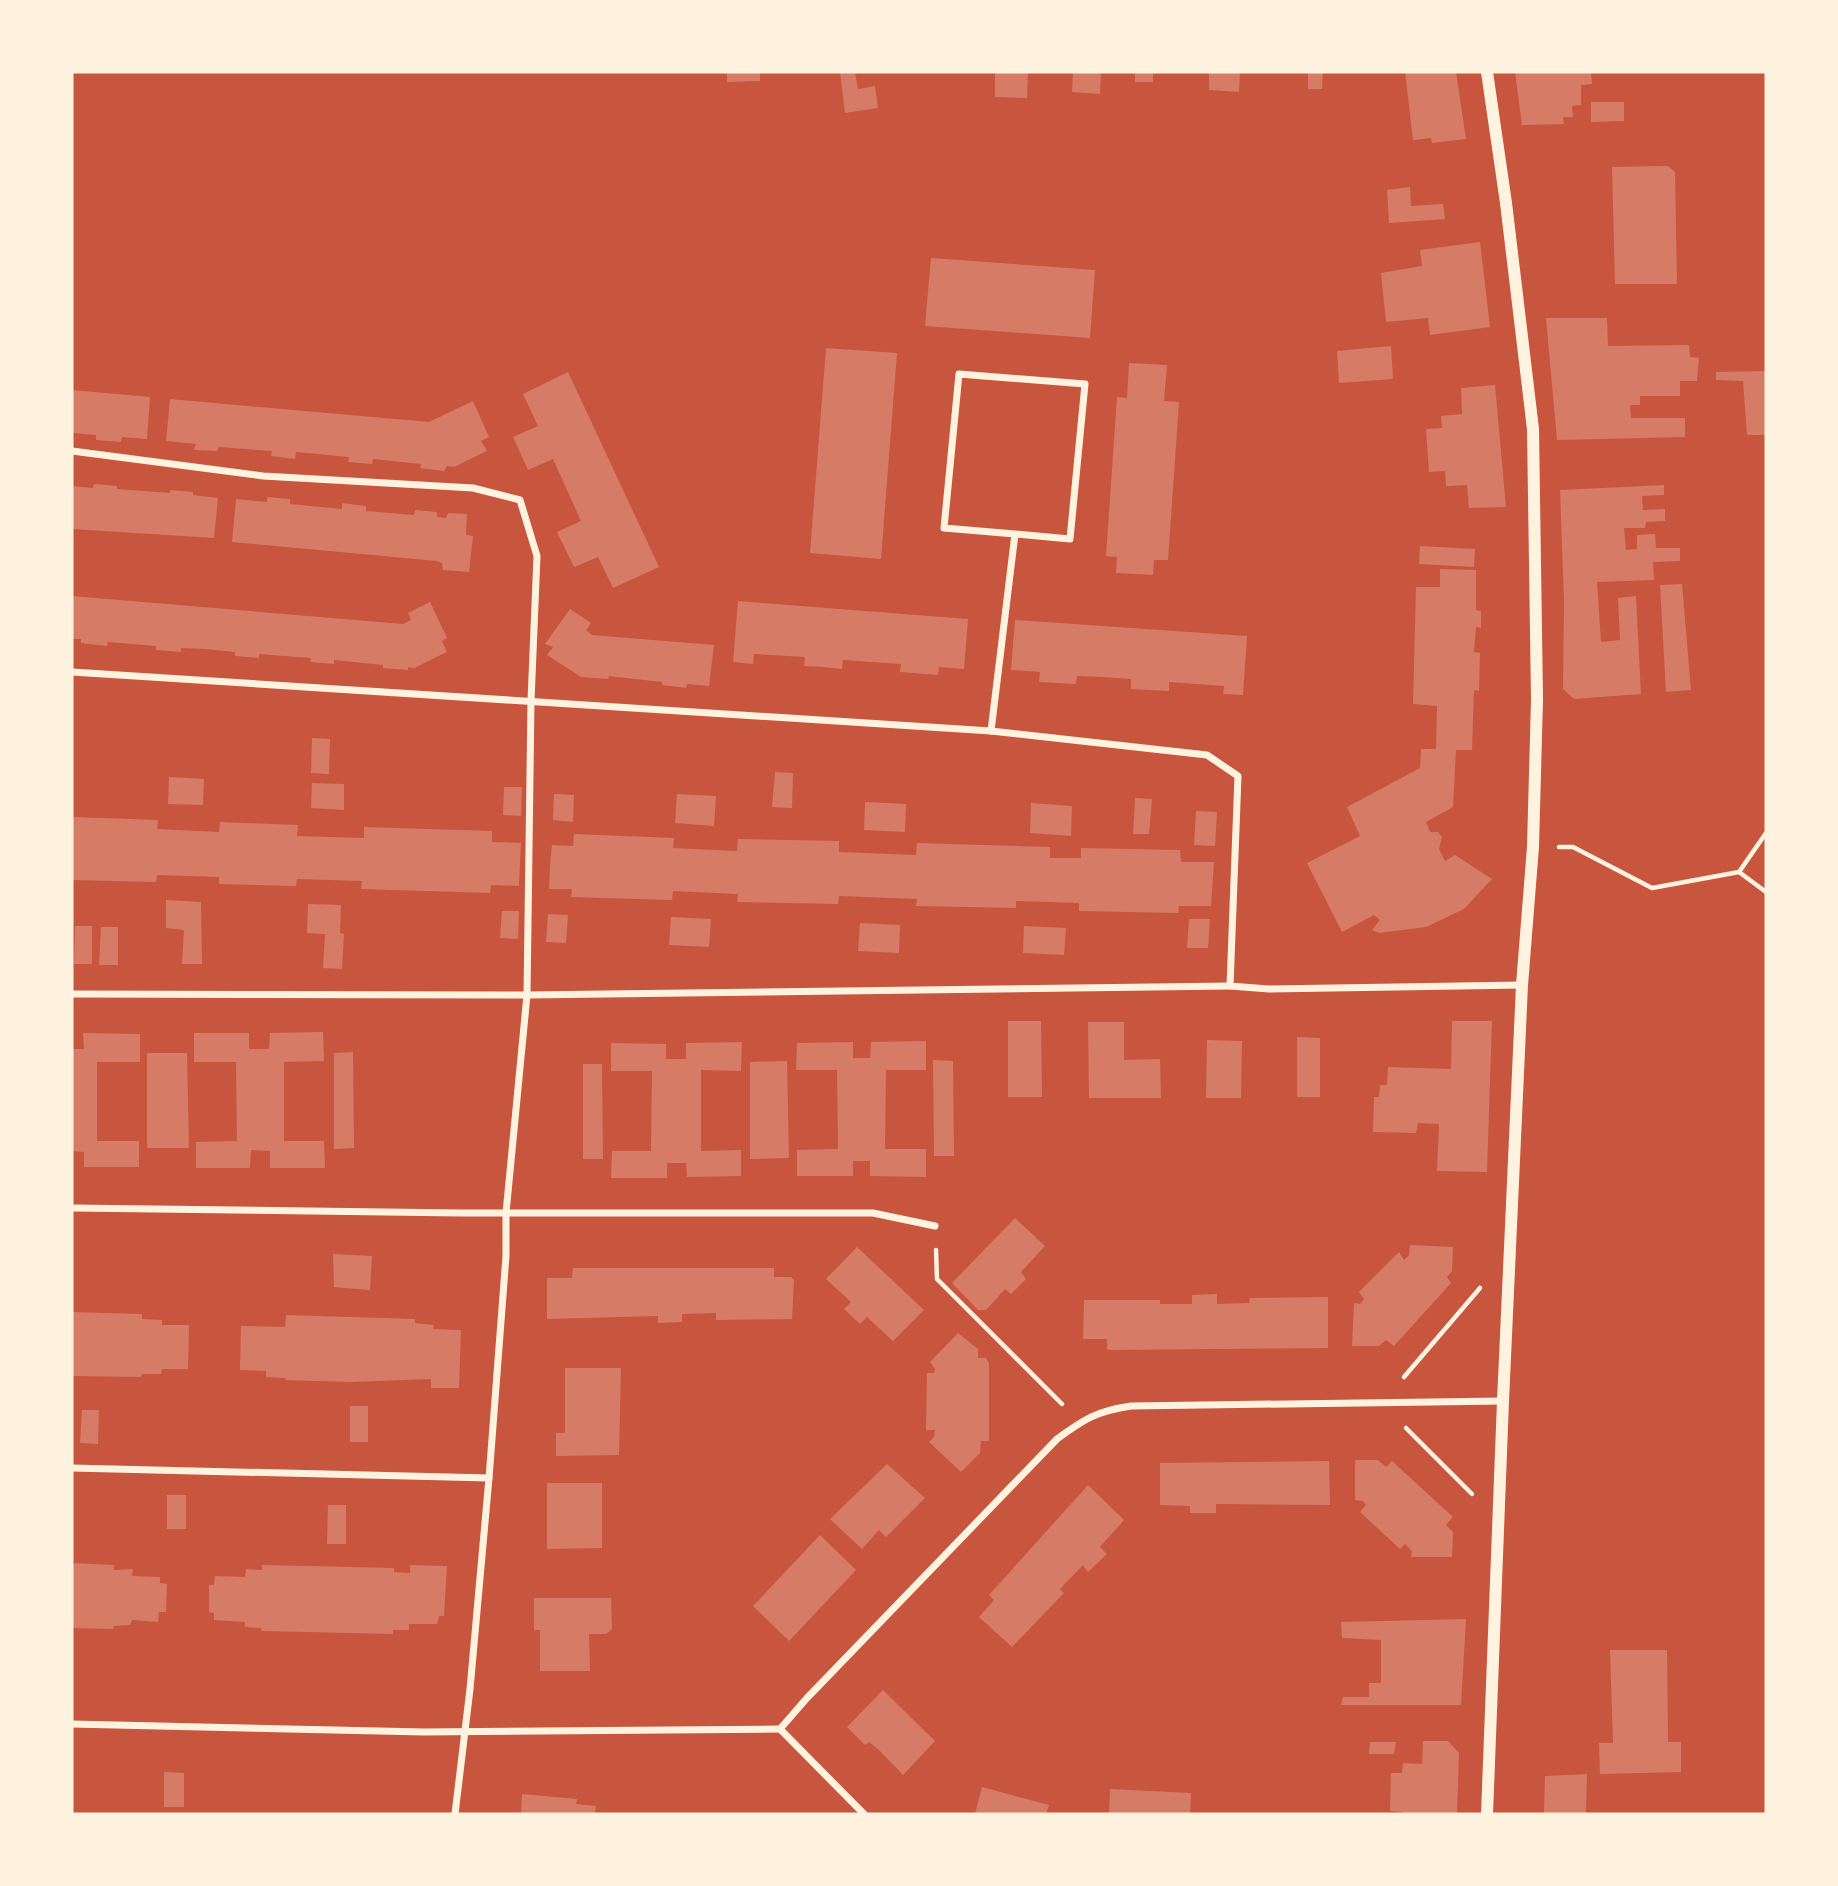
<svg xmlns="http://www.w3.org/2000/svg" width="1838" height="1886" font-family="Karla,sans-serif">
<style>
.building{fill:#d67c66}
.lines{fill:none;stroke-linecap:round;stroke-linejoin:round}
.path{stroke:#fff3e0;stroke-width:4.5}
.minor{stroke:#fff3e0;stroke-width:7}
.tertiary{stroke:#fff3e0;stroke-width:12}
</style>
<rect width="100%" height="100%" fill="#c8553d"/>
<g class="building">
<path d="M727 72H760V81L727 82Z"/>
<path d="M840 72H855L858 89 875 86 878 108 845 113Z"/>
<path d="M995 72H1028L1027 98 995 97Z"/>
<path d="M1073 72H1101L1100 94 1072 92Z"/>
<rect x="1135" y="72" width="18" height="10"/>
<path d="M1209 72H1240L1239 92 1209 90Z"/>
<path d="M1308 72H1323L1322 89H1308Z"/>
<path d="M1405 72H1456L1466 139 1432 143 1431 138 1413 140Z"/>
<path d="M1515 72H1591L1592 84 1581 85V105L1572 106 1573 117H1563L1564 124 1522 125Z"/>
<path d="M1591 102H1624V121L1591 122Z"/>
<path d="M1668 166 1675 172 1677 284H1615L1612 167Z"/>
<path d="M1410 187 1411 206 1443 204 1445 219 1389 223 1387 190Z"/>
<path d="M1480 242 1490 327 1430 335 1428 318 1386 322 1381 273 1422 266 1420 250Z"/>
<path d="M931 258 1095 270 1090 338 925 326Z"/>
<path d="M1546 318H1607L1608 346 1689 345 1690 357 1699 358 1697 381H1680V396H1640V405H1630L1631 418H1685V437L1557 440Z"/>
<path d="M1391 346 1393 379 1339 383 1337 351Z"/>
<path d="M826 348 897 353 881 559 810 553Z"/>
<path d="M1129 363 1167 365 1164 401 1179 402 1168 560H1154L1153 575 1116 573 1117 557 1106 556 1117 397 1127 398Z"/>
<path d="M1766 371V435H1747L1743 381 1716 380V372Z"/>
<path d="M568 372 659 567 613 588 598 557 574 567 557 532 581 521 553 459 528 470 513 437 538 426 523 394Z"/>
<path d="M1495 385 1506 507 1469 508 1467 485 1446 486 1445 471 1429 472 1426 429 1442 428 1441 416 1462 414 1461 388Z"/>
<path d="M72 390 150 397 147 439 122 437 121 442 96 440V435L72 433Z"/>
<path d="M170 399 429 422 473 401 489 437 481 441 487 451 454 467 447 466 444 471 420 468 421 464 373 459 372 464 348 462 349 457 296 452 295 459 271 456 272 451 219 447 217 451 194 450 196 444 166 441Z"/>
<path d="M94 484 117 486V489L170 493V490L193 492V495L218 498 214 538 72 529V486L93 488Z"/>
<path d="M1664 485V495L1642 496 1643 510 1665 509V521L1646 522 1645 528H1624L1626 550 1637 549V535L1655 534 1656 548H1680V561L1653 562 1654 580 1597 582 1601 642 1620 640 1618 598 1636 596 1641 694 1574 699 1563 689 1564 601 1560 490Z"/>
<path d="M267 497 290 499V504L342 509V503L366 506V511L414 515 415 510 437 512V517L446 518 448 513 467 514 466 535 473 536 469 572 443 570 442 563 437 561 232 542 236 499 267 502Z"/>
<path d="M1420 546 1475 549 1474 567 1419 564Z"/>
<path d="M1440 569 1476 570V610L1481 611V628L1476 627 1474 652 1480 653 1479 691 1474 690 1472 750H1456L1453 807 1426 822 1430 832H1438L1442 837 1439 849 1445 861 1455 855 1492 879 1464 909 1426 927 1379 933 1372 930 1380 920 1374 915 1342 932 1307 863 1360 836 1347 807 1420 768 1421 749H1436L1437 706 1413 704 1416 587H1440Z"/>
<path d="M1682 584 1691 690 1666 692 1660 585Z"/>
<path d="M72 596 403 624 411 620 408 613 430 602 447 638 442 641 447 652 414 668 408 667V670L383 668V665L334 660V664L310 662 311 658 259 654V658L235 656V652L205 649 181 648V652L156 650V646L108 642 107 646 81 643V639H72Z"/>
<path d="M738 601 968 619 964 669 939 667 938 675 900 672 901 664 843 660 842 669 823 667 804 666 805 657 754 654 753 664 733 662Z"/>
<path d="M570 609 591 623 586 630 592 635 714 645 709 686 687 684 686 688 662 685V682L609 676 608 679 581 677 547 655 553 647 545 644Z"/>
<path d="M1015 620 1247 636 1243 695 1223 694 1224 686 1196 684 1169 682V691L1131 689V679L1103 677 1077 676 1076 684 1039 682 1040 672 1011 670Z"/>
<path d="M312 738 330 739 329 774 311 773Z"/>
<path d="M775 772 793 773 792 808 772 807Z"/>
<path d="M169 777 204 779 203 805 168 804Z"/>
<path d="M312 783 344 784V810L311 808Z"/>
<path d="M504 787H522L521 816 503 815Z"/>
<path d="M554 794 574 795 573 822 553 820Z"/>
<path d="M677 794 716 796 714 826 675 823Z"/>
<path d="M1135 798 1152 799 1149 834H1133Z"/>
<path d="M865 802 906 804 905 832 864 830Z"/>
<path d="M1031 803 1072 806 1071 836 1030 833Z"/>
<path d="M1196 811 1217 812 1215 846 1194 845Z"/>
<path d="M72 817 158 820 157 829 219 832 220 822 298 825 297 836 328 837 364 838V827L492 831V842L521 843 519 886 491 885 490 893 361 889 362 881 297 879 296 886 219 884V877L157 875 156 882 72 880Z"/>
<path d="M574 834 674 838 673 848 737 851 738 839 839 841V852L916 855 917 843 1050 847V858H1081V848L1180 850 1181 862H1214L1211 906H1179L1178 913 1079 911V903L1016 901V908L916 906 917 899 839 896 838 904 737 902 738 894 673 891 672 900 571 897 572 889H549L550 866 552 845 573 846Z"/>
<path d="M166 900 201 902 202 964H182L184 930 166 928Z"/>
<path d="M308 904 341 905 340 933 344 934 342 969 323 968 325 934 307 933Z"/>
<path d="M502 911H519L518 939 500 938Z"/>
<path d="M548 914 568 915 566 943 546 942Z"/>
<path d="M671 917 711 919 709 947 669 945Z"/>
<path d="M1189 919H1210L1208 948H1187Z"/>
<path d="M860 923 900 925 899 953 858 951Z"/>
<path d="M75 926H92V964H74Z"/>
<path d="M1024 926 1066 928 1064 955 1023 953Z"/>
<path d="M101 927H118V965H99Z"/>
<path d="M1008 1021H1041L1042 1097H1008Z"/>
<path d="M1452 1021H1492L1487 1172 1437 1171 1439 1124 1418 1123 1416 1133 1373 1132 1374 1097H1379L1380 1085H1387L1388 1067 1451 1069Z"/>
<path d="M1088 1022H1124V1060L1160 1059 1161 1098H1089Z"/>
<path d="M323 1032 324 1061 284 1062V1141H324L325 1168H270V1151L251 1150 250 1168H196V1142L237 1141 236 1062H194V1033H249V1049H269L270 1033Z"/>
<path d="M83 1033 140 1034V1062H97V1141H139V1167H84V1152L72 1151V1049H84Z"/>
<path d="M1297 1037 1320 1038V1097H1297Z"/>
<path d="M1207 1040 1242 1041 1241 1098H1206Z"/>
<path d="M926 1041V1070H886L885 1149H926V1177L870 1176V1161H853V1176H797V1150L838 1149 837 1070H796L797 1043 853 1042V1058H870L871 1042Z"/>
<path d="M742 1042 741 1071 701 1070V1151L741 1150V1176L687 1177 686 1163H667V1178H611L612 1151H651L652 1071H611V1043L666 1044V1059H686V1043Z"/>
<path d="M353 1052 354 1148 334 1149V1053Z"/>
<path d="M147 1053H187L189 1148H147Z"/>
<path d="M933 1060 953 1061 954 1156H934Z"/>
<path d="M787 1061 789 1158 750 1159V1062Z"/>
<path d="M583 1064H602L603 1159H583Z"/>
<path d="M1015 1218 1045 1246 1021 1272 1026 1279 1011 1294 1005 1289 986 1310H978L952 1283Z"/>
<path d="M1410 1245 1453 1247 1452 1271 1447 1277 1451 1283 1394 1346 1386 1340 1379 1346H1352L1354 1303 1360 1304 1364 1299 1359 1292 1399 1252 1404 1260 1409 1255Z"/>
<path d="M857 1247 924 1310 893 1341 867 1317 860 1324 844 1309 851 1302 826 1279Z"/>
<path d="M333 1254 372 1256 370 1290 334 1287Z"/>
<path d="M573 1268H774V1277H791L794 1280 792 1319 716 1320V1313L682 1314V1322L658 1323V1316L547 1319V1278H572Z"/>
<path d="M1217 1294V1304L1249 1303 1250 1298 1328 1297V1348L1110 1350 1107 1349V1339H1083L1084 1300H1160V1304H1192V1295Z"/>
<path d="M72 1312 142 1314V1319L162 1320V1325H189L188 1369H162L161 1374H142L141 1377 72 1376Z"/>
<path d="M286 1315 415 1319V1323L434 1325 433 1329 461 1330 459 1388H431V1379L350 1382 286 1380 285 1378 266 1377V1371L240 1370 241 1326 285 1327Z"/>
<path d="M958 1333 978 1349V1358H986L989 1363V1441H981L980 1453 961 1472 929 1442 934 1437 935 1430H926L927 1373H934L935 1369 930 1362Z"/>
<path d="M565 1368H621L619 1455 556 1456V1433H565Z"/>
<rect x="350" y="1406" width="18" height="36"/>
<path d="M82 1410H99L98 1444 80 1443Z"/>
<path d="M1355 1460H1378L1386 1467 1392 1461 1453 1517 1446 1525 1453 1532 1452 1557H1411L1412 1551 1405 1544 1400 1549 1360 1512 1366 1505 1363 1501 1355 1500Z"/>
<path d="M1329 1461 1330 1505 1216 1504V1513H1190V1506L1160 1505V1463Z"/>
<path d="M887 1464 925 1498 886 1537 879 1530 862 1549 830 1519Z"/>
<path d="M547 1483H602V1548L547 1549Z"/>
<path d="M1088 1485 1124 1520 1100 1547 1107 1554 1088 1572 1083 1565 1060 1589 1064 1593 1012 1647 979 1617 994 1600 989 1595Z"/>
<rect x="167" y="1495" width="19" height="34"/>
<path d="M328 1505H346V1544H327Z"/>
<path d="M820 1535 856 1570 789 1641 753 1606Z"/>
<path d="M72 1563 114 1565V1570L133 1569 132 1576 160 1577V1583L167 1584 166 1612H159L158 1622 132 1620 130 1625 114 1626 113 1629 72 1628Z"/>
<path d="M262 1565 394 1568V1572L410 1573V1565L447 1566 444 1616H439L437 1624H409V1630H393V1634L262 1631 261 1628 245 1627V1622L214 1620V1613L209 1612V1585H214L215 1576 245 1577 246 1569 262 1570Z"/>
<path d="M534 1598H611L612 1629 606 1634H589L590 1671H540V1630H534Z"/>
<path d="M1466 1619 1461 1705H1341L1343 1697H1369V1683H1381V1640L1342 1638 1341 1622Z"/>
<path d="M1610 1650H1667L1668 1742H1681V1772L1600 1774 1599 1743H1613Z"/>
<path d="M883 1690 935 1741 903 1775 879 1750 869 1742 865 1745 847 1727Z"/>
<path d="M1423 1741H1448L1459 1753 1457 1814H1403V1812L1390 1811 1391 1773H1402L1403 1763 1422 1764Z"/>
<path d="M1370 1742H1396L1394 1754H1369Z"/>
<path d="M164 1772 184 1773V1807H164Z"/>
<path d="M1587 1774 1586 1813H1544L1545 1776Z"/>
<path d="M982 1787 1049 1805 1046 1814H975Z"/>
<path d="M1110 1789 1191 1793 1190 1814H1109Z"/>
<path d="M522 1794 577 1799 576 1804 596 1806 595 1814H521Z"/>
</g>
<g class="lines">
<g class="path">
<path d="M1766 833 1739 872 1766 892"/>
<path d="M1559 847H1573L1652 888 1739 872"/>
<path d="M936 1250 937 1279 1062 1404"/>
<path d="M1404 1377 1480 1288"/>
<path d="M1406 1428 1472 1494"/>
</g>
<g class="minor">
<path d="M72 451 263 476 473 488 520 500 537 556 531 701 527 995 506 1213V1256L489 1478 470 1689 455 1814"/>
<path d="M72 672 991 731 1207 755 1238 776 1230 986 1269 989 1522 985"/>
<path d="M991 731 1015 534 1070 539 1085 384 959 374 944 528 1015 534"/>
<path d="M72 994 527 995 1230 986"/>
<path d="M72 1208 461 1213H873L935 1226"/>
<path d="M72 1468 489 1478"/>
<path d="M72 1724 424 1732 780 1729"/>
<path d="M780 1729 807 1698 1057 1439C1084 1419 1097 1411 1131 1406L1503 1401"/>
<path d="M780 1729 864 1814"/>
</g>
<path class="tertiary" d="M1487 72 1506 203 1533 429 1537 699 1533 847 1522 985 1503 1401 1487 1814"/>
</g>
<rect width="1838" height="1886" fill="none" stroke="#fff3e0" stroke-width="147"/>
</svg>
